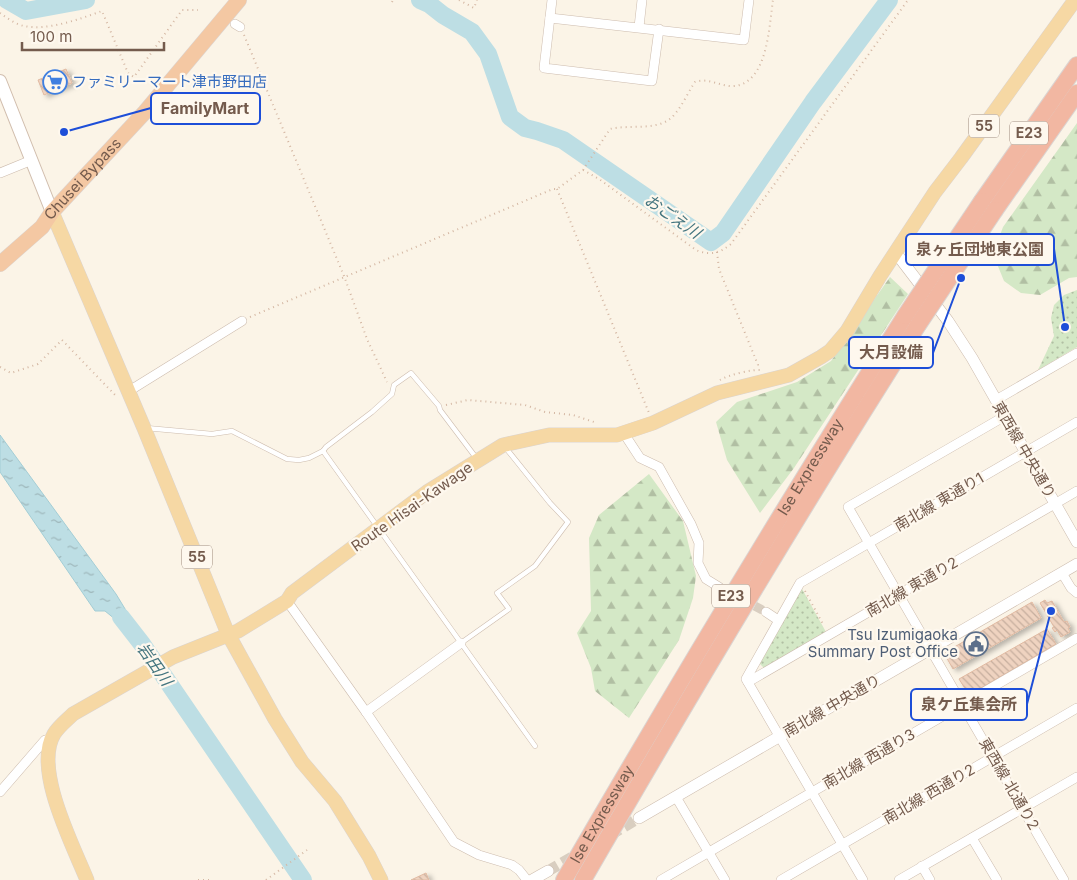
<svg xmlns="http://www.w3.org/2000/svg" width="1077" height="880" font-family="Inter,'Noto Sans JP',sans-serif">
<style>
.green{fill:url(#green-dots)}
.forest{fill:url(#forest-firs)}
.water{fill:url(#water-ripples);stroke:#a3cdd5}
.lines{fill:none;stroke-linecap:round;stroke-linejoin:round}
.river{stroke:#bddee4;stroke-width:18}
.building{fill:url(#building-back-hatch);stroke:#e1baa2;filter:url(#shadow)}
.minor-tunnel{stroke:#d9cec0;stroke-width:9;stroke-dasharray:9 4.5;stroke-linecap:butt}
.tertiary-tunnel{stroke:#d9cec0;stroke-width:11;stroke-dasharray:11 5.5;stroke-linecap:butt}
.service-casing{stroke:#cdbcae;stroke-width:5.5}
.minor-casing{stroke:#cdbcae;stroke-width:10}
.tertiary-casing{stroke:#cdbcae;stroke-width:12}
.secondary-casing{stroke:#d1beae;stroke-width:14}
.primary-casing{stroke:#dbd4d1;stroke-width:15}
.trunk-casing{stroke:#dbd4d1;stroke-width:16}
.motorway-casing{stroke:#dbd4d1;stroke-width:18}
.path{stroke:#d4b7a3;stroke-width:2;stroke-dasharray:1 4;stroke-linecap:butt}
.service{stroke:#fff;stroke-width:4.5}
.minor{stroke:#fff;stroke-width:9}
.tertiary{stroke:#fff;stroke-width:11}
.secondary{stroke:#fff;stroke-width:12}
.primary{stroke:#f6d8a4;stroke-width:14}
.trunk{stroke:#f4c8a3;stroke-width:15}
.motorway{stroke:#f2b7a2;stroke-width:16}
.motorway-bridge-casing{stroke:#dbd4d1;stroke-width:18;stroke-linecap:butt}
.motorway-bridge{stroke:#f2b7a2;stroke-width:16}
.labels{text-anchor:middle;stroke-width:4.5;stroke-linejoin:round;paint-order:stroke}
.shield{fill:#fef8ee;stroke:#9d8a7d;stroke-width:1}
.shield-label{font-size:14px;font-weight:bold;fill:#745b4d}
.shop-label{font-size:15px;fill:#366cbe;stroke:#fef8ee;text-anchor:start}
.street-label{font-size:15px;fill:#745b4d;stroke:#fef8ee}
.service-label{font-size:15px;fill:#4e5e75;stroke:#fef8ee;text-anchor:end}
.water-label{font-size:16px;font-style:italic;fill:#44757f;stroke:#fef8ee}
.leader{fill:none;stroke:#1d4ed8;stroke-width:2}
.callout-dot{fill:#1d4ed8;stroke:#fef8ee;stroke-width:2}
.callout{fill:#fef8ee;stroke:#1d4ed8;stroke-width:2}
.callout-label{font-size:16px;text-anchor:middle;font-weight:bold;fill:#745b4d}
</style>
<defs>
<pattern id="green-dots" width="8" height="8" patternUnits="userSpaceOnUse" patternTransform="scale(1.25)"><rect width="8" height="8" fill="#d4e8c6"/><path d="M2 2h.1M6 6h.1" fill="none" stroke="#b1bfa3" stroke-width="1.8" stroke-linecap="round"/></pattern>
<pattern id="forest-firs" width="22" height="20" patternUnits="userSpaceOnUse" patternTransform="scale(1.25)"><rect width="22" height="20" fill="#d4e8c6"/><path d="M5 1l3.5 6h-7zM16 11l3.5 6h-7z" fill="#b1bfa3"/></pattern>
<pattern id="water-ripples" width="26" height="14" patternUnits="userSpaceOnUse" patternTransform="scale(1.25)"><rect width="26" height="14" fill="#bddee4"/><path d="M2 4q2-2 4 0t4 0M15 11q2-2 4 0t4 0" fill="none" stroke="#9eb7bb"/></pattern>
<pattern id="building-back-hatch" width="6" height="6" patternUnits="userSpaceOnUse" patternTransform="scale(1.25)"><rect width="6" height="6" fill="#efd3c0"/><path d="M-1 5l2 2M0 0l6 6M5-1l2 2" fill="none" stroke="#c6ae9e"/></pattern>
<filter id="shadow"><feDropShadow dx="4" dy="2.5" stdDeviation="2.5" flood-color="#0004"/></filter>
</defs>
<rect width="100%" height="100%" fill="#fbf4e7"/>
<g class="green">
<path d="M1077 290V347L1038 370 1054 336 1051 318 1054 305 1064 295Z"/>
<path d="M801 587 826 632 764 668 759 663Z"/>
</g>
<g class="forest">
<path d="M1077 123V277L1069 278 1040 295 1021 293 1004 281 993 254 1003 227Z"/>
<path d="M890 277 908 294 794 468 760 513 727 460 716 422 737 402 797 382 831 361Z"/>
<path d="M649 474 683 521 696 576 693 598 679 640 629 718 595 691 591 668 577 633 591 611 589 538 599 515Z"/>
</g>
<path class="water" d="M0 435 116 594 147 645 105 611H95L0 472Z"/>
<g class="lines">
<g class="river">
<path d="M7 0 26 11 86 0"/>
<path d="M420 0 429 4 443 15 472 32 488 54 510 117 525 128 537 131 563 140 711 242 723 233 813 102 889 0"/>
<path d="M121 617 142 644 303 880"/>
</g>
</g>
<g class="building">
<path d="M66 69 72 83 44 95 38 80Z"/>
<path d="M1045 600 1047 603 1052 601 1064 622 1067 621 1070 627 1068 628 1070 632 1061 637 1057 630 1055 632 1052 628 1054 627 1040 603Z"/>
<path d="M1032 602 1041 618 953 669 944 653Z"/>
<path d="M1047 629 1056 644 969 695 959 679Z"/>
<path d="M426 873 429 880H411Z"/>
</g>
<g class="lines">
<path class="minor-tunnel" d="M719 587 766 612"/>
<g class="tertiary-tunnel">
<path d="M610 835 639 818"/>
<path d="M548 871 579 853"/>
</g>
<g class="service-casing">
<g id="service">
<path d="M146 428 212 434 232 431 287 459 299 460 309 458 323 451 326 447 372 412 392 394 394 385 411 373 439 406 440 410 477 459"/>
<path d="M323 451 535 746"/>
<path d="M461 643 509 609 497 593 535 566 568 522 550 503 505 447"/>
</g>
</g>
<g class="minor-casing">
<g id="minor">
<path d="M552 0 544 68 652 81 659 29"/>
<path d="M550 18 744 40 749 0"/>
<path d="M235 24 240 27"/>
<path d="M639 27 642 0"/>
<path d="M0 173 32 160"/>
<path d="M129 391 242 321"/>
<path d="M996 400 1077 353"/>
<path d="M1005 416 848 507 1064 880"/>
<path d="M623 432 640 458 659 467 691 524 699 543 698 563 706 579 719 587"/>
<path d="M1062 573 1071 588 1077 593"/>
<path d="M287 601 366 712 454 842 479 855 512 865 519 870 527 880"/>
<path d="M766 612 778 620"/>
<path d="M748 682 1077 491"/>
<path d="M366 712 461 643"/>
<path d="M0 792 45 740H52"/>
<path d="M676 797 725 880"/>
<path d="M972 838 997 880"/>
<path d="M922 866 930 880"/>
<path d="M661 880 1077 638"/>
<path d="M781 880 1077 708"/>
<path d="M863 880 746 679 800 583 1077 422"/>
<path d="M899 880 1077 777"/>
</g>
</g>
<g class="tertiary-casing">
<g id="tertiary">
<path d="M896 253 948 321 972 358 1077 542"/>
<path d="M639 818 1077 564"/>
<path d="M532 880 548 871"/>
</g>
</g>
<g class="secondary-casing">
<path id="secondary" d="M0 81 52 212"/>
</g>
<g class="primary-casing">
<g id="primary">
<path d="M52 212 144 428 228 634 275 719 302 762 335 801 369 856 381 880"/>
<path d="M87 880C73 845 33 769 54 734 59 726 67 720 73 714L173 657 238 631 287 601 292 593 427 492 503 445 549 435H617L653 423 717 393 789 375 821 357 830 351 847 331 880 276 935 192 961 158 1075 0"/>
</g>
</g>
<g class="trunk-casing">
<g id="trunk">
<path id="s1" d="M0 264 42 227 52 212 145 112 239 0"/>
</g>
</g>
<g class="motorway-casing">
<g id="motorway">
<path d="M982 201 1077 65"/>
<path d="M995 210 1077 93"/>
<path id="s2" d="M564 880C674 690 787 502 905 316"/>
<path d="M583 880C691 693 802 507 918 325"/>
</g>
</g>
<g class="path">
<path d="M459 0 474 8 477 0"/>
<path d="M392 2 393 0"/>
<path d="M0 13C7 18 15 24 24 26 47 31 80 19 102 11L128 73 134 77 182 10H198"/>
<path d="M244 35 344 276 367 339 387 382"/>
<path d="M583 170 599 179 696 250C710 256 720 253 731 244L908 0"/>
<path d="M557 189 649 413"/>
<path d="M717 252 719 269 758 365 757 369"/>
<path d="M250 317 553 189H557L583 170 610 129C630 124 660 132 674 115 683 105 688 92 695 82 709 77 720 87 734 86 768 83 769 26 773 0"/>
<path d="M0 367 11 373 38 364 62 340 117 397"/>
<path d="M720 380C728 375 753 369 761 370"/>
<path d="M446 405 468 400 525 405 545 412 573 415 597 423"/>
<path d="M805 591 824 626"/>
<path d="M198 880H211"/>
<path d="M266 880 307 850"/>
</g>
<use href="#service" class="service"/>
<use href="#minor" class="minor"/>
<use href="#tertiary" class="tertiary"/>
<use href="#secondary" class="secondary"/>
<use href="#primary" class="primary"/>
<use href="#trunk" class="trunk"/>
<use href="#motorway" class="motorway"/>
<g class="motorway-bridge-casing">
<g id="motorway-bridge">
<path d="M905 316 982 201"/>
<path d="M918 325 995 210"/>
</g>
</g>
<use href="#motorway-bridge" class="motorway-bridge"/>
</g>
<defs>
<g id="supermarket-ring" transform="scale(1.25)"><circle r="9.5" fill="#fef8ee" stroke="#3f7fe0" stroke-width="1.5"/><path d="M-6-5.5h2.5l.6 2H6L4.5 2H-2.5L-4.4-4H-6ZM-1.5 3.2a1.3 1.3 0 1 0 .1 0ZM3 3.2a1.3 1.3 0 1 0 .1 0Z" fill="#3f7fe0"/></g>
<g id="civic-ring" transform="scale(1.25)"><circle r="9.5" fill="#fef8ee" stroke="#5c6f8a" stroke-width="1.5"/><path d="M-.6-6.5H3V-4.5H.6V-3L4-1V1h2V6H-6V1h2V-1L-.6-3ZM-1.2 2.5V6h2.4V2.5Z" fill="#5c6f8a"/></g>
</defs>
<g fill-rule="evenodd">
<use href="#supermarket-ring" x="55" y="82"/>
<use href="#civic-ring" x="976" y="644"/>
</g>
<g class="labels">
<g class="shield">
<rect x="969" y="114.5" width="30" height="23" rx="4"/>
<rect x="1010" y="121.5" width="38" height="23" rx="4"/>
<rect x="182" y="545.5" width="30" height="23" rx="4"/>
<rect x="712" y="584.5" width="38" height="23" rx="4"/>
</g>
<g class="shield-label">
<text x="984" y="131">55</text>
<text x="1029" y="138">E23</text>
<text x="197" y="562">55</text>
<text x="731" y="601">E23</text>
</g>
<g class="shop-label">
<text x="72" y="87">ファミリーマート津市野田店</text>
</g>
<g class="street-label">
<text dy="5" stroke="none"><textPath href="#s1" startOffset="119">Chusei Bypass</textPath></text>
<text transform="translate(1024 450) rotate(60)" y="5">東西線 中央通り</text>
<text dy="5" stroke="none"><textPath href="#s2" startOffset="481">Ise Expressway</textPath></text>
<text transform="translate(939 502) rotate(-30)" y="5">南北線 東通り1</text>
<text transform="translate(412 507) rotate(-35)" y="5">Route Hisai-Kawage</text>
<text transform="translate(912 587) rotate(-30)" y="5">南北線 東通り2</text>
<text transform="translate(832 706) rotate(-30)" y="5">南北線 中央通り</text>
<text transform="translate(869 759) rotate(-30)" y="5">南北線 西通り3</text>
<text transform="translate(1009 784) rotate(60)" y="5">東西線 北通り2</text>
<text transform="translate(929 794) rotate(-30)" y="5">南北線 西通り2</text>
<text dy="5" stroke="none"><textPath href="#s2" startOffset="76">Ise Expressway</textPath></text>
</g>
<g class="service-label">
<text x="958" y="640">Tsu Izumigaoka<tspan x="958" dy="17">Summary Post Office</tspan></text>
</g>
<g class="water-label">
<text transform="translate(673 216) rotate(35)" y="6">おごえ川</text>
<text transform="translate(155 664) rotate(55)" y="6">岩田川</text>
</g>
</g>
<path class="leader" d="M64 132L151 108M1065 327L1054 249M961 278L933 353M1051 611L1027 704"/>
<g class="callout-dot">
<circle cx="64" cy="132" r="5"/>
<circle cx="1065" cy="327" r="5"/>
<circle cx="961" cy="278" r="5"/>
<circle cx="1051" cy="611" r="5"/>
</g>
<g class="callout">
<rect x="151" y="93" width="109" height="31" rx="5"/>
<rect x="906" y="234" width="148" height="31" rx="5"/>
<rect x="849" y="337" width="84" height="31" rx="5"/>
<rect x="911" y="689" width="116" height="31" rx="5"/>
</g>
<g class="callout-label">
<text x="205" y="114">FamilyMart</text>
<text x="980" y="255">泉ヶ丘団地東公園</text>
<text x="891" y="358">大月設備</text>
<text x="969" y="710">泉ケ丘集会所</text>
</g>
<path d="M22 42v8h142v-8" fill="none" stroke="#745b4d" stroke-width="2.5"/>
<text x="30" y="42" font-size="15" fill="#745b4d" stroke="#fef8ee" stroke-width="4" paint-order="stroke">100 m</text>
</svg>
